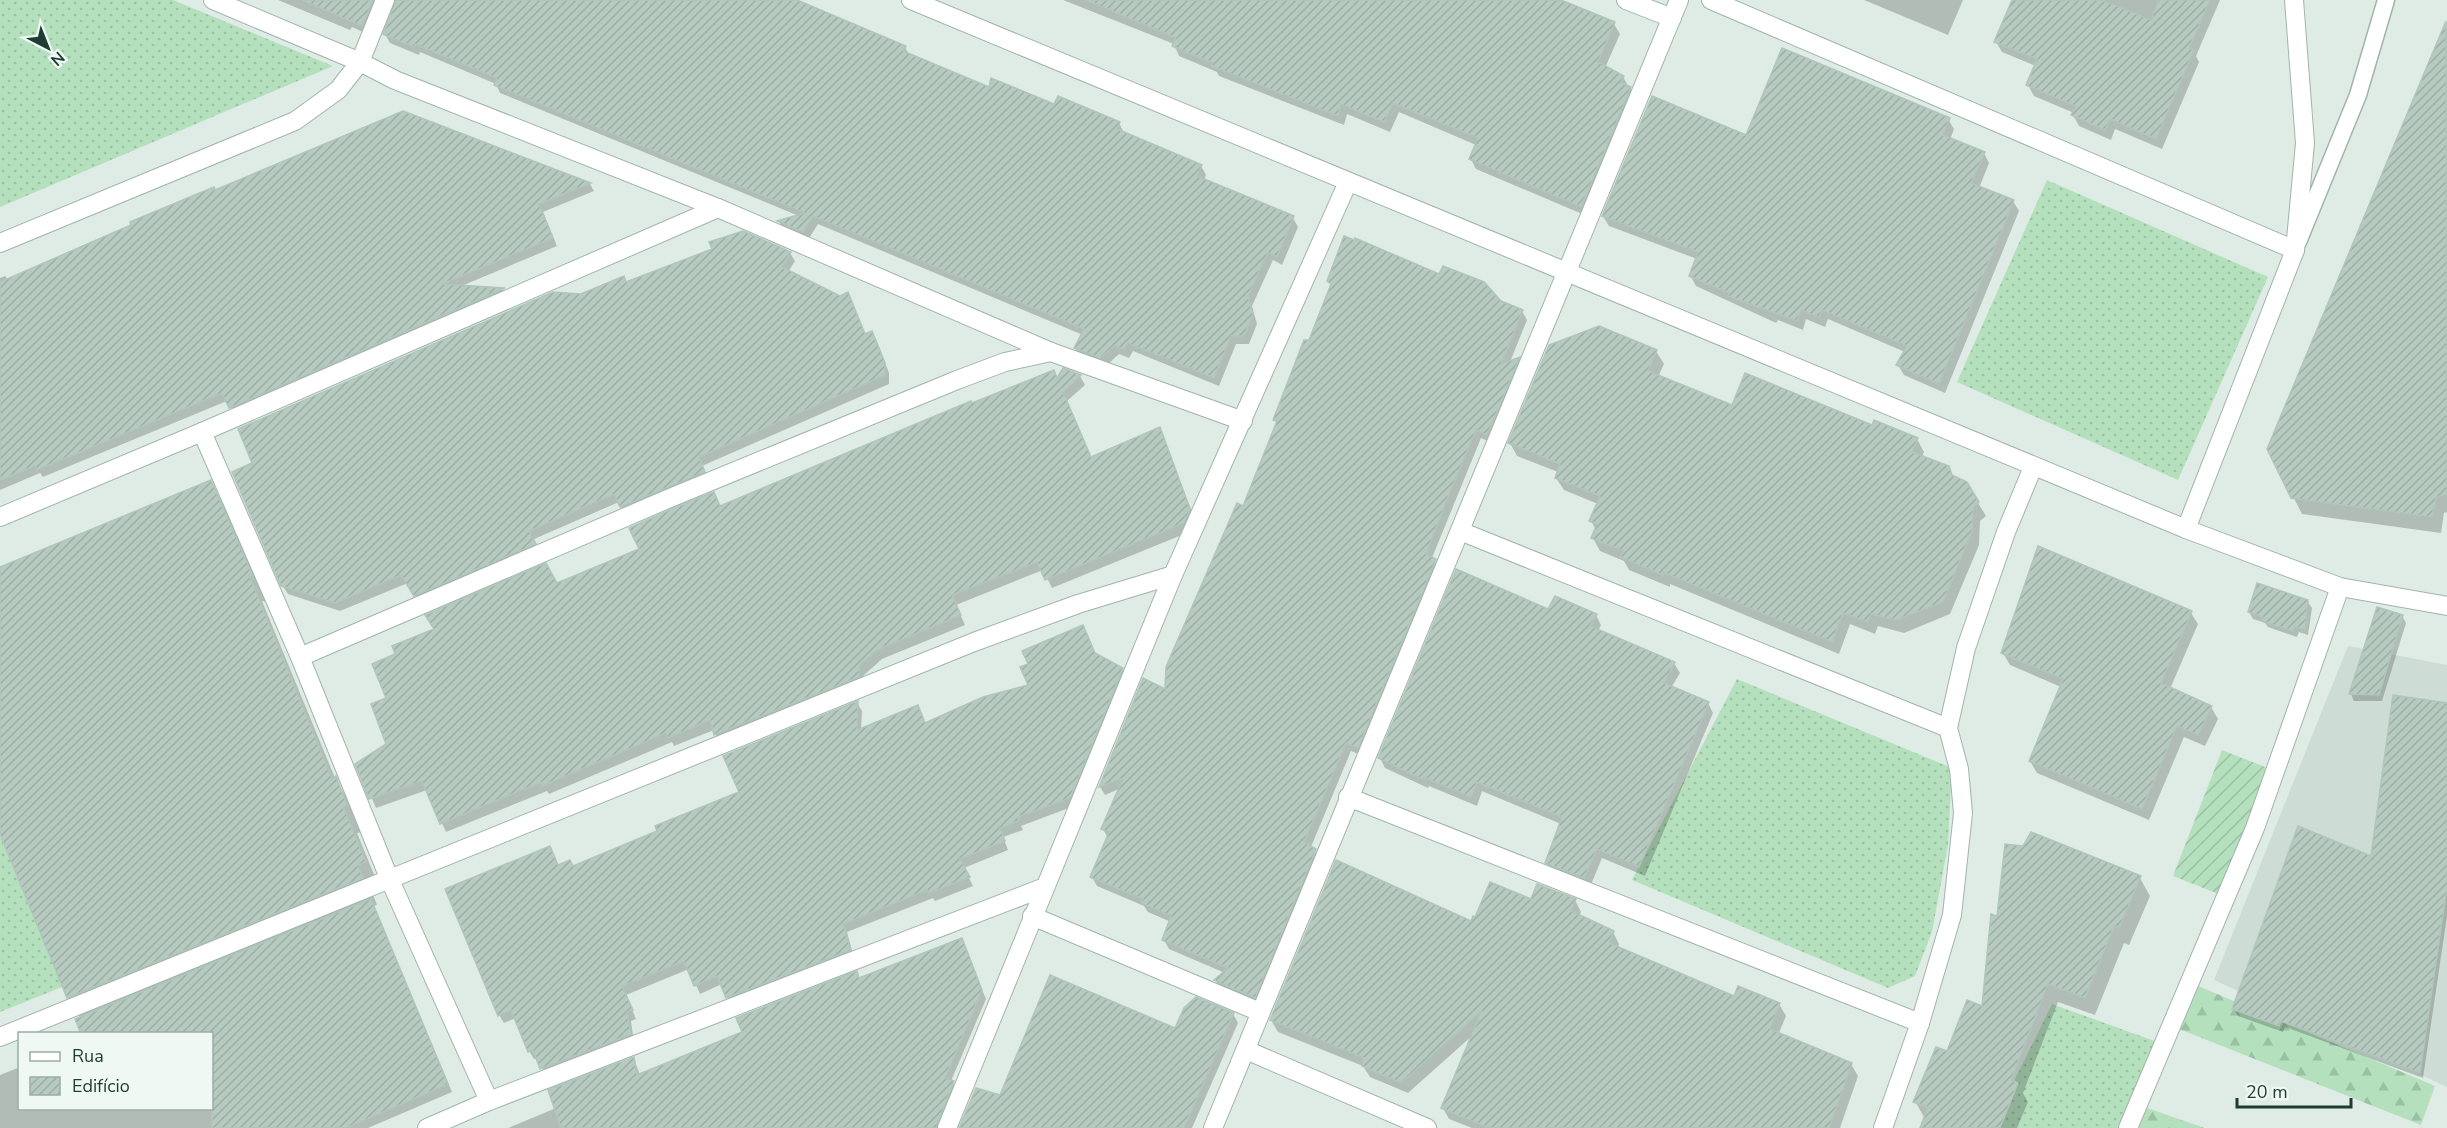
<svg xmlns="http://www.w3.org/2000/svg" width="2447" height="1128" font-family="'Nunito Sans',sans-serif">
<style>
.built{fill:#cddcd4}
.grass{fill:url(#grass-dots)}
.forest{fill:url(#forest-firs)}
.garden{fill:url(#garden-furrows)}
.shadow{fill:#0003}
.building{fill:url(#building-hatch);stroke:#b0c6bb;stroke-width:1.5}
.lines{fill:none;stroke-linecap:round;stroke-linejoin:round}
.service-casing{stroke:#a1b4ac;stroke-width:19}
.minor-casing{stroke:#a1b4ac;stroke-width:20}
.tertiary-casing{stroke:#a1b4ac;stroke-width:20}
.service{stroke:#fff;stroke-width:16}
.minor{stroke:#fff;stroke-width:18}
.tertiary{stroke:#fff;stroke-width:18}
</style>
<defs>
<pattern id="grass-dots" width="8" height="8" patternUnits="userSpaceOnUse" patternTransform="scale(1.5)"><rect width="8" height="8" fill="#b5e0bd"/><path d="M2 2h.1M6 6h.1" fill="none" stroke="#9bc1a3" stroke-width="1.8" stroke-linecap="round"/></pattern>
<pattern id="forest-firs" width="22" height="20" patternUnits="userSpaceOnUse" patternTransform="scale(1.5)"><rect width="22" height="20" fill="#b5e0bd"/><path d="M5 1l3.5 6h-7zM16 11l3.5 6h-7z" fill="#9bc1a3"/></pattern>
<pattern id="garden-furrows" width="10" height="10" patternUnits="userSpaceOnUse" patternTransform="scale(1.5)"><rect width="10" height="10" fill="#b5e0bd"/><path d="M-1 1l2-2M0 10L10 0M9 11l2-2" fill="none" stroke="#9bc1a3"/></pattern>
<pattern id="building-hatch" width="6" height="6" patternUnits="userSpaceOnUse" patternTransform="scale(1.5)"><rect width="6" height="6" fill="#b7cac0"/><path d="M-1 1l2-2M0 6l6-6M5 7l2-2" fill="none" stroke="#9daea5"/></pattern>
</defs>
<rect width="100%" height="100%" fill="#dfece5"/>
<path class="built" d="M2348 646 2447 665V1087L2214 980Z"/>
<g class="grass">
<path d="M0 0H173L333 66 0 207Z"/>
<path d="M2047 180 2268 277 2178 480 1957 382Z"/>
<path d="M1737 679 1952 768 1948 845 1932 932 1915 976 1888 988 1632 880Z"/>
<path d="M0 834 62 987 0 1012Z"/>
<path d="M2052 1004 2171 1047 2139 1128H1991Z"/>
</g>
<g class="forest">
<path d="M2196 985 2435 1086 2421 1125 2179 1029Z"/>
<path d="M2147 1108 2205 1128H2139Z"/>
</g>
<path class="garden" d="M2222 750 2270 769 2221 895 2173 876Z"/>
<g class="shadow">
<path d="M278 0H384L367 34 352 27 350 30Z"/>
<path d="M397 0H792L905 47 910 56 990 89 1119 123 1124 133 1201 166 1206 175 1204 180 1293 218 1298 227 1282 265 1273 260 1252 306 1257 324 1249 344H1236L1219 386 1133 351 1129 358 1119 354 1106 366 1080 357 1075 348 1083 335 818 224 808 240 784 230 779 222 799 216 500 93 496 84 420 52 419 55 390 43 385 34Z"/>
<path d="M1063 0H1557L1614 24 1620 34 1605 68 1623 77 1636 99 1587 216 1476 169 1471 159 1476 145 1399 112 1390 132 1347 114 1344 125 1219 76 1217 72 1179 56 1174 44Z"/>
<path d="M1864 0H1963L1948 35Z"/>
<path d="M2014 0H2220L2196 56 2199 62 2162 149 2115 129 2111 140 2079 126 2073 115 2074 113 2034 96 2028 85 2036 66 2002 52 1996 42Z"/>
<path d="M2447 23V512L2444 513 2441 533 2302 514 2269 449Z"/>
<path d="M403 113 590 184 594 191 543 212 557 246 459 287 504 290 508 297 235 415 227 401 43 477 40 473 0 490V278L5 276 8 280Z"/>
<path d="M1948 119 1954 129 1950 140 1984 153 1989 163 1979 188 2013 201 2019 211 1945 393 1904 375 1898 365 1905 352 1828 319 1825 327 1806 319 1803 330 1778 320 1776 323 1696 286 1690 275 1697 259 1609 226 1603 216 1747 137Z"/>
<path d="M790 253 795 261 788 272 840 298 848 294 866 336 872 333 877 342 889 373V384L702 466 709 480 626 515 619 502 532 540 539 553 420 604 408 583 340 611 288 594 282 585 582 295 626 284Z"/>
<path d="M1328 281 1500 302 1522 311 1527 320 1510 362 1519 358 1524 367 1492 443 1481 438 1432 558 1440 569 1363 756 1351 751 1311 847 1320 859 1260 1006 1221 989 1216 981 1225 973 1169 949 1164 940 1171 922 1148 912 1144 906 1097 886 1092 877 1108 838 1103 829 1119 789 1105 795 1100 787 1144 680 1167 691 1278 424 1275 420 1332 287Z"/>
<path d="M1656 351 1664 364 1658 377 1733 407 1873 427 1917 439 1924 452 1922 457 1948 467 1953 477 1966 483 1986 516 1980 521 1979 545 1950 614 1904 633 1878 626 1875 634 1850 624 1839 654 1670 584V587L1629 570 1624 561 1600 551 1593 538 1596 530 1591 521 1598 504 1564 490 1556 478 1558 472 1517 456 1510 443Z"/>
<path d="M1063 370 1080 376 1085 385 1067 401 1091 458 1159 429 1195 519 1189 532 1052 588 1043 570 956 605 965 625 882 659 863 676V686L720 744 714 730 674 746 672 742 549 794 547 791 446 832 427 790 376 808 357 764 388 745V699L557 585 641 550 720 507 971 405 1058 380Z"/>
<path d="M210 482 226 509 266 602 262 601 335 778 351 805 362 832 357 833 380 889 372 892 377 905 374 906 452 1092 368 1128H0V1075L20 1067V1108H212V1034L80 1018 68 997 0 830V569Z"/>
<path d="M2307 601 2312 608 2308 635 2299 632 2297 637 2268 627 2265 623 2253 619 2249 612Z"/>
<path d="M1549 611 1596 615 1601 625 1598 631 1674 663 1680 673 1671 688 1708 703 1713 713 1645 876 1602 858 1590 887 1552 872 1546 863 1561 824 1482 791 1477 806 1429 786 1428 788 1385 768 1380 758Z"/>
<path d="M2191 613 2198 624 2170 689 2211 707 2218 719 2205 746 2184 737 2149 820 2037 773 2030 761 2061 687 2010 665 2003 653Z"/>
<path d="M2402 616 2406 623 2382 701H2354L2351 694Z"/>
<path d="M1096 655 1122 669 1127 677 1074 806 1021 826 1023 830 1003 837 1008 850 964 868 973 886 935 901 933 898 847 932 854 958 733 1005 722 984 700 994 689 969 626 995 636 1019 631 1021 634 1043 546 1077 538 1058 534 1059 529 1051 516 1018 504 1023 499 1015 549 847 559 866 573 867 659 832 741 792 857 703 862 711 861 730 917 707 926 724 1030 686Z"/>
<path d="M2447 705V916L2423 1078 2285 1027 2283 1032 2238 1016 2234 1009 2372 859Z"/>
<path d="M2140 878 2150 896 2129 945 2124 943 2095 1015 2058 1002 2023 1093 2028 1102 2017 1128H1921L1925 1119 1915 1101 1947 1053 1983 1009 1998 918Z"/>
<path d="M1575 900 1581 912 1579 916 1613 932 1619 944 1618 948 1735 998 1779 1004 1786 1016 1779 1033 1851 1064 1858 1076 1840 1128H1472L1449 1119 1443 1108 1473 1035 1408 1093 1370 1077 1363 1066 1278 1032 1271 1020 1471 923 1532 901Z"/>
<path d="M961 940 986 999 951 1081 958 1090 943 1128H508L556 1108 634 1059 640 1075 744 1032 856 973 860 980Z"/>
<path d="M1233 1014 1238 1023 1192 1128H961L1000 1097 1176 1030Z"/>
</g>
<g class="building">
<path d="M302 0H373L362 26Z"/>
<path d="M396 0H797L906 46 903 51 989 87 991 78 1054 104 1058 96 1120 122 1117 129 1202 165 1197 176 1294 216 1277 257 1268 252 1248 296 1253 314 1244 336H1231L1214 378 1128 343 1124 350 1114 346 1100 358 1074 348 1084 329 813 216 803 232 777 221 805 213 494 85 497 78 415 44 414 47 383 34Z"/>
<path d="M1086 0H1561L1615 22 1598 62 1624 76 1621 83 1631 87 1581 207 1469 159 1478 138 1393 103 1384 122 1341 104 1338 116 1212 66 1213 63 1172 46 1176 38Z"/>
<path d="M2012 0H2102L2151 20 2159 0H2210L2189 48 2194 50 2156 139 2110 119 2105 130 2071 115 2076 106 2026 85 2037 59 1994 42Z"/>
<path d="M2446 21 2447 494 2436 497 2432 517 2291 498 2267 449Z"/>
<path d="M1782 48 1950 118 1943 135 1985 152 1971 183 2014 200 1939 384 1896 365 1907 346 1822 310 1819 317 1801 310 1797 321 1728 296 1730 293 1689 276 1698 252 1602 216 1652 96 1746 135Z"/>
<path d="M403 111 591 183 539 204 553 238 442 284 505 288 229 408 222 393 37 470 35 466 0 480V282L131 225 130 222 214 187 215 190Z"/>
<path d="M743 231 791 252 782 267 840 296 848 292 865 334 872 331 885 363V375L699 457 705 472 620 507 614 494 529 531 536 544 414 596 401 575 335 603 281 586 232 472 252 463 238 429 553 292 581 294 624 276 626 282 712 249 709 242Z"/>
<path d="M1344 236 1354 240 1355 238 1439 274 1443 266 1484 282 1501 301 1523 310 1501 364 1520 357 1487 435 1476 430 1449 494 1426 554 1436 559 1358 748 1346 743 1304 842 1316 849 1255 998 1214 980 1228 968 1162 940 1171 916 1141 903 1143 899 1090 877 1109 832 1101 829 1123 778 1099 787 1143 678 1165 689 1166 667 1237 503 1243 506 1277 421 1273 420 1304 340H1309L1331 284 1327 281Z"/>
<path d="M1599 326 1657 350 1648 371 1732 405 1745 373 1872 425 1874 420 1918 438 1912 452 1949 466 1952 475 1967 482 1979 502 1973 508 1972 531 1943 602 1896 620 1871 614 1868 622 1843 613 1832 642 1663 572V575L1620 557 1624 551 1591 538 1597 524 1589 521 1600 496 1555 478 1560 464 1508 443 1549 345Z"/>
<path d="M1063 368 1081 375 1063 392 1091 457 1160 427 1190 509 1184 523 1045 580 1037 562 952 595 961 615 877 650 859 666V677L714 735 710 720 668 738 666 733 542 786 541 782 440 824 422 781 369 799 355 764 386 744 371 704 386 698 372 664 395 654 392 646 434 629 425 615 546 563 557 583 639 549 629 528 674 508 714 492 720 506 971 401 972 403 1054 370 1057 378Z"/>
<path d="M211 480 253 576 249 575 332 779 336 776 347 805 343 806 366 862 358 865 363 878 67 998 0 834V567Z"/>
<path d="M2038 546 2192 611 2161 683 2212 706 2198 735 2177 726 2142 809 2029 761 2063 679 2001 653Z"/>
<path d="M1456 569 1548 609 1555 596 1597 614 1590 626 1675 662 1664 683 1709 702 1639 867 1597 849 1584 878 1545 863 1562 817 1477 782 1471 797 1423 777 1422 779 1378 758Z"/>
<path d="M2257 583 2308 600 2305 630 2295 626 2293 631 2262 621 2263 617 2248 612Z"/>
<path d="M2377 607 2403 615 2379 695 2349 694Z"/>
<path d="M1083 625 1095 653 1123 668 1070 798 1018 817 1019 821 1000 828 1005 841 960 859 970 877 929 893 927 890 843 924 851 950 726 998 717 976 694 986 684 961 622 986 633 1010 627 1012 631 1034 540 1069 533 1050 528 1052 511 1010 498 1016 445 889 550 846 558 865 570 860 573 866 657 831 655 826 739 792 723 756 858 701 857 730 918 705 925 723 983 697 1028 685 1020 667 1028 664 1022 651Z"/>
<path d="M2393 695 2447 703V887L2420 1073 2281 1021 2279 1026 2232 1009 2298 826 2371 856Z"/>
<path d="M2031 832 2141 876 2119 928 2114 926 2085 998 2048 984 2011 1080 2018 1083 2000 1128H1920L1928 1107 1913 1102 1936 1047 1947 1051 1967 1000 1982 1006 1991 914 1997 916 2005 844 2023 846Z"/>
<path d="M1336 860 1471 921 1473 916 1475 917 1490 882 1531 899 1537 884 1576 899 1571 911 1614 931 1609 943 1734 996 1738 986 1780 1003 1770 1029 1852 1063 1829 1128H1489L1441 1108 1482 1010 1401 1083 1362 1066 1364 1058 1270 1020Z"/>
<path d="M371 899 448 1084 346 1128H212V1034H81L75 1019Z"/>
<path d="M962 938 982 990 945 1078 954 1081 936 1128H561L548 1090 634 1057 637 1075 742 1032 736 1018 857 971 859 978Z"/>
<path d="M1050 975 1175 1028 1184 1008 1196 997 1234 1013 1184 1128H959L976 1088 1000 1095Z"/>
</g>
<g class="lines">
<g class="service-casing">
<path id="service" d="M2298 242 2358 95 2386 0"/>
</g>
<g class="minor-casing">
<g id="minor">
<path d="M213 0 360 62 395 80 718 208 1051 352 1243 421"/>
<path d="M1626 0 1672 18"/>
<path d="M1711 0 2295 250"/>
<path d="M0 243 295 121 338 90 360 62 385 0"/>
<path d="M202 432 300 657 389 878 489 1101"/>
<path d="M0 517 202 432 718 208"/>
<path d="M2186 529 2295 250 2305 143 2294 0"/>
<path d="M1460 531 1948 728"/>
<path d="M300 657 670 498 957 380 1005 362 1051 352"/>
<path d="M1348 797 1920 1023"/>
<path d="M1032 916 1260 1012"/>
<path d="M0 1037 974 642 1078 604 1173 575"/>
<path d="M1246 1050 1427 1128"/>
<path d="M427 1128 489 1101 1045 887"/>
<path d="M947 1128 1173 575 1348 182"/>
<path d="M1213 1128 1679 0"/>
<path d="M1883 1128 1920 1023 1952 915 1963 813 1959 769 1948 728 1966 648 2006 532 2033 467"/>
<path d="M2128 1128 2255 828 2340 587"/>
</g>
</g>
<g class="tertiary-casing">
<path id="tertiary" d="M911 0 2186 529 2340 587 2447 606"/>
</g>
<use href="#service" class="service"/>
<use href="#minor" class="minor"/>
<use href="#tertiary" class="tertiary"/>
</g>
<rect x="18" y="1032" width="195" height="78" fill="#eff8f3" stroke="#9bada6" stroke-width="1.5"/>
<rect x="30" y="1052" width="30" height="9" fill="#ffffff" stroke="#9bada6" stroke-width="1.5"/>
<text x="72" y="1062" font-size="18" fill="#1e3d32">Rua</text>
<rect x="30" y="1077" width="30" height="18" fill="url(#building-hatch)" stroke="#9bada6" stroke-width="1.5"/>
<text x="72" y="1092" font-size="18" fill="#1e3d32">Edifício</text>
<g transform="translate(48 48) rotate(138)" stroke="#eff8f3" stroke-width="4.5" paint-order="stroke">
<path d="M0-4.5L10 22L0 15L-10 22Z" fill="#1e3d32"/>
<text y="-9" font-size="16" font-weight="bold" text-anchor="middle" fill="#1e3d32">N</text>
</g>
<path d="M2237 1098v9h114v-9" fill="none" stroke="#1e3d32" stroke-width="3"/>
<text x="2246" y="1098" font-size="18" fill="#1e3d32" stroke="#eff8f3" stroke-width="4.5" paint-order="stroke">20 m</text>
</svg>
